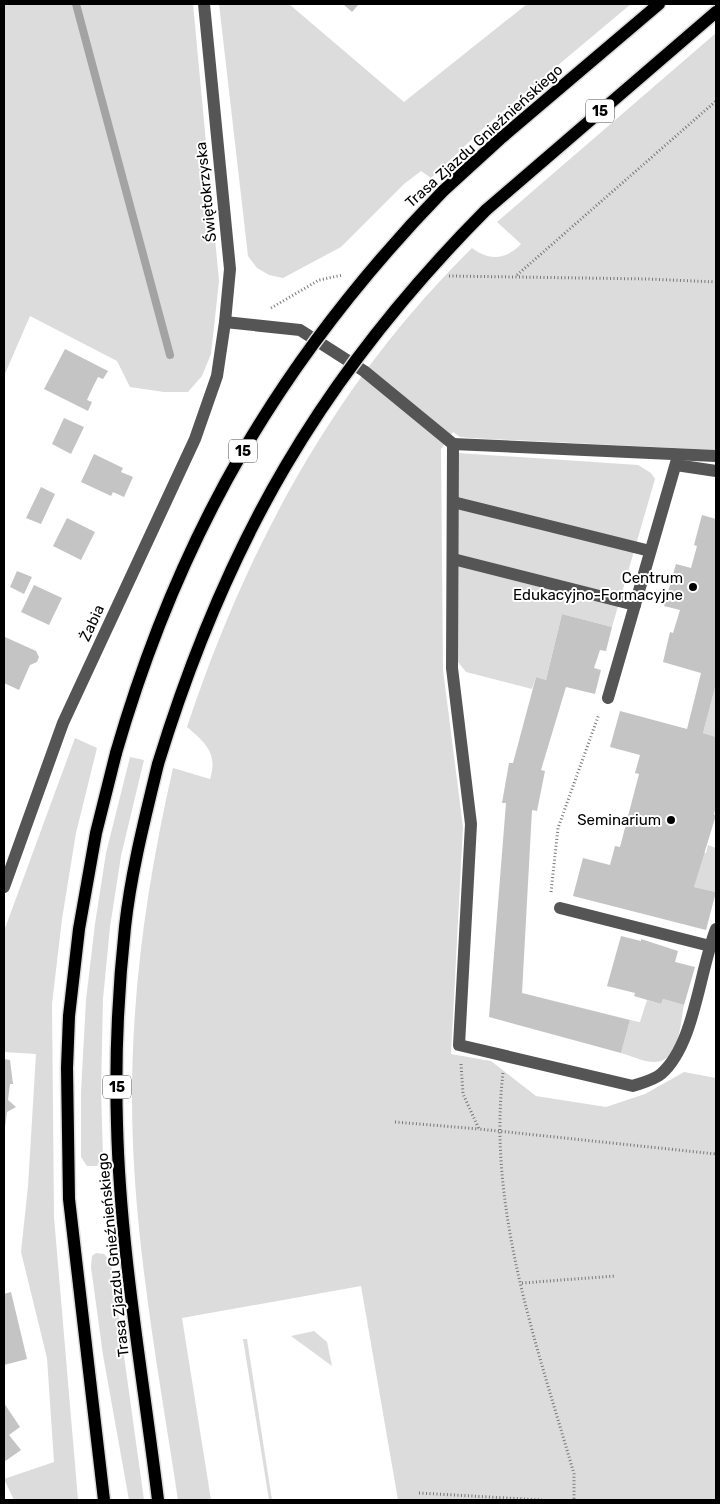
<svg xmlns="http://www.w3.org/2000/svg" width="720" height="1504" font-family="Rubik,sans-serif">
<style>
.green{fill:#dcdcdc}
.lines{fill:none;stroke-linecap:round;stroke-linejoin:round}
.stream{stroke:#a3a3a3;stroke-width:8}
.building{fill:#c4c4c4}
.major-casing{stroke:#dbdbdb;stroke-width:15}
.path{stroke:#777;stroke-width:3;stroke-dasharray:1 2.5;stroke-linecap:butt}
.minor{stroke:#555;stroke-width:12}
.major{stroke:#000;stroke-width:12}
.major-bridge-casing{stroke:#dbdbdb;stroke-width:15;stroke-linecap:butt}
.major-bridge{stroke:#000;stroke-width:12}
.poi-dot{fill:#000;stroke:#fff;stroke-width:2}
.labels{text-anchor:middle;stroke-width:4;stroke-linejoin:round;paint-order:stroke}
.shield{fill:#fff;stroke:#4c4c4c;stroke-width:1}
.shield-label{font-size:14px;font-weight:bold;fill:#000}
.street-label{font-size:15px;fill:#000;stroke:#fff}
.poi-label{font-size:15px;fill:#000;stroke:#fff;text-anchor:end}
</style>
<rect width="100%" height="100%" fill="#fff"/>
<g class="green">
<path d="M4 4H193L219 281 211 354 202 376 188 392H164L130 387 117 361 30 316 4 376Z"/>
<path d="M219 4H289L404 102 527 4H631L489 123 431 178 421 171 404 184 341 247 283 278 269 275 257 268 248 256Z"/>
<path d="M716 33V450L471 438 460 437 453 432 441 449 443 670 463 827 451 1054 491 1061 536 1096 606 1107 645 1094 684 1072 716 1078V1500H398L361 1286 182 1318 211 1500H178C158 1367 132 1233 132 1098 132 985 148 878 173 768L210 779C218 754 206 743 187 727 247 546 336 382 472 248 489 261 506 260 521 244L497 222Z"/>
<path d="M458 453 638 465 651 473 655 479 612 627 562 614 546 680 536 677 532 689 466 672 458 662Z"/>
<path d="M716 684V737L703 733Z"/>
<path d="M75 738 97 748 76 833 62 919 52 1004 54 1217 78 1500H14L4 1479 54 1462 47 1358 21 1252 28 1186 36 1054 4 1052V931Z"/>
<path d="M130 757 144 760 121 856 110 927 103 999 101 1090 103 1156 97 1166H87L81 1157V1092L86 1000 95 924 106 853Z"/>
<path d="M708 845 716 848V892L694 887 703 852 706 853Z"/>
<path d="M663 999 684 1005C680 1023 680 1060 656 1062 646 1063 631 1056 621 1053L630 1020 640 1022 647 1000 661 1004Z"/>
<path d="M96 1253 104 1254 111 1262 144 1500H129L103 1355 91 1267 92 1256Z"/>
<path d="M314 1331 327 1342 332 1366 291 1336Z"/>
<path d="M243 1339H247L272 1500H269Z"/>
</g>
<g class="lines">
<path class="stream" d="M76 4 170 355"/>
</g>
<g class="building">
<path d="M343 4H359L352 12Z"/>
<path d="M65 349 108 371 103 379 98 377 92 389 87 400 92 402 88 411 44 389Z"/>
<path d="M64 418 84 427 71 454 52 444Z"/>
<path d="M94 454 123 468 121 472 133 477 124 497 113 492 111 496 81 482Z"/>
<path d="M41 487 55 494 41 524 26 518Z"/>
<path d="M702 515 716 519V684L703 733 716 737V804L714 815H716L694 887 716 892 706 930 573 896 583 858 610 865 615 846 620 847 639 774 635 773 640 755 610 747 620 711 687 729 701 673 663 662 670 632 673 633 680 610 664 606 676 564 691 568 697 546 694 545Z"/>
<path d="M67 518 95 532 81 560 53 546Z"/>
<path d="M17 571 32 577 24 594 10 587Z"/>
<path d="M34 585 62 598 49 625 21 612Z"/>
<path d="M562 614 612 627 606 651 600 650 594 668 601 670 595 694 566 687 541 770 545 771 537 811 532 810 522 993 630 1020 621 1053 489 1017 506 803H502L509 763H513L536 677 546 680Z"/>
<path d="M5 637 36 651 39 657 37 662 30 665 19 690 4 683Z"/>
<path d="M621 936 641 941V939L678 951 675 962 695 967 684 1005 663 999 661 1004 634 996 635 993 607 986Z"/>
<path d="M4 1059 10 1060 13 1084H10L8 1100 16 1107 7 1112 5 1127Z"/>
<path d="M11 1292 27 1359 4 1365V1294Z"/>
<path d="M4 1403 20 1427 9 1435 21 1450 4 1462Z"/>
</g>
<g class="lines">
<g class="major-casing">
<g id="major">
<path d="M443 191 500 139 659 4"/>
<path d="M486 210 716 12"/>
<path d="M104 1500 69 1199 67 1068 69 1016 79 929 96 833 116 753"/>
<path d="M158 1500C143 1375 120 1250 117 1124 115 1059 118 992 125 927 131 872 145 818 158 764"/>
</g>
</g>
<g class="path">
<path d="M517 275 716 101"/>
<path d="M449 276 648 279 716 282"/>
<path d="M271 308 319 280 343 275"/>
<path d="M551 892 558 828 599 714"/>
<path d="M461 1064 463 1094 479 1129 716 1154"/>
<path d="M503 1073C487 1209 537 1345 574 1474V1500"/>
<path d="M395 1122 479 1129"/>
<path d="M522 1283 615 1276"/>
<path d="M419 1493 542 1500"/>
</g>
<g class="minor">
<path d="M225 322 300 330 364 371 453 444 452 668 471 824 459 1045 633 1086C641 1083 654 1080 661 1074 695 1044 699 972 716 929"/>
<path d="M453 444 716 456"/>
<path d="M676 465 716 471"/>
<path d="M453 502 650 551"/>
<path d="M453 559 635 605"/>
<path d="M608 698 678 456"/>
<path d="M4 887 63 723 195 439 217 376 225 322 230 269 204 4"/>
<path d="M560 908 710 946"/>
</g>
<use href="#major" class="major"/>
<g class="major-bridge-casing">
<g id="major-bridge">
<path d="M116 753C180 531 282 357 443 191"/>
<path d="M158 764C226 542 321 376 486 210"/>
</g>
</g>
<use href="#major-bridge" class="major-bridge"/>
</g>
<g class="poi-dot">
<circle cx="693" cy="587" r="5"/>
<circle cx="671" cy="820" r="5"/>
</g>
<g class="labels">
<g class="shield">
<rect x="586" y="99.5" width="28" height="23" rx="4"/>
<rect x="229" y="439.5" width="28" height="23" rx="4"/>
<rect x="103" y="1075.5" width="28" height="23" rx="4"/>
</g>
<g class="shield-label">
<text x="600" y="116">15</text>
<text x="243" y="456">15</text>
<text x="117" y="1092">15</text>
</g>
<g class="street-label">
<text transform="translate(484 136) rotate(-42)" y="5">Trasa Zjazdu Gnieźnieńskiego</text>
<text transform="translate(206 192) rotate(-96)" y="5">Świętokrzyska</text>
<text transform="translate(92 623) rotate(-65)" y="5">Żabia</text>
<text transform="translate(113 1255) rotate(-96)" y="5">Trasa Zjazdu Gnieźnieńskiego</text>
</g>
<g class="poi-label">
<text x="683" y="583">Centrum<tspan x="683" dy="17">Edukacyjno-Formacyjne</tspan></text>
<text x="661" y="825">Seminarium</text>
</g>
</g>
<rect width="720" height="1504" fill="none" stroke="#000000" stroke-width="10"/>
</svg>
